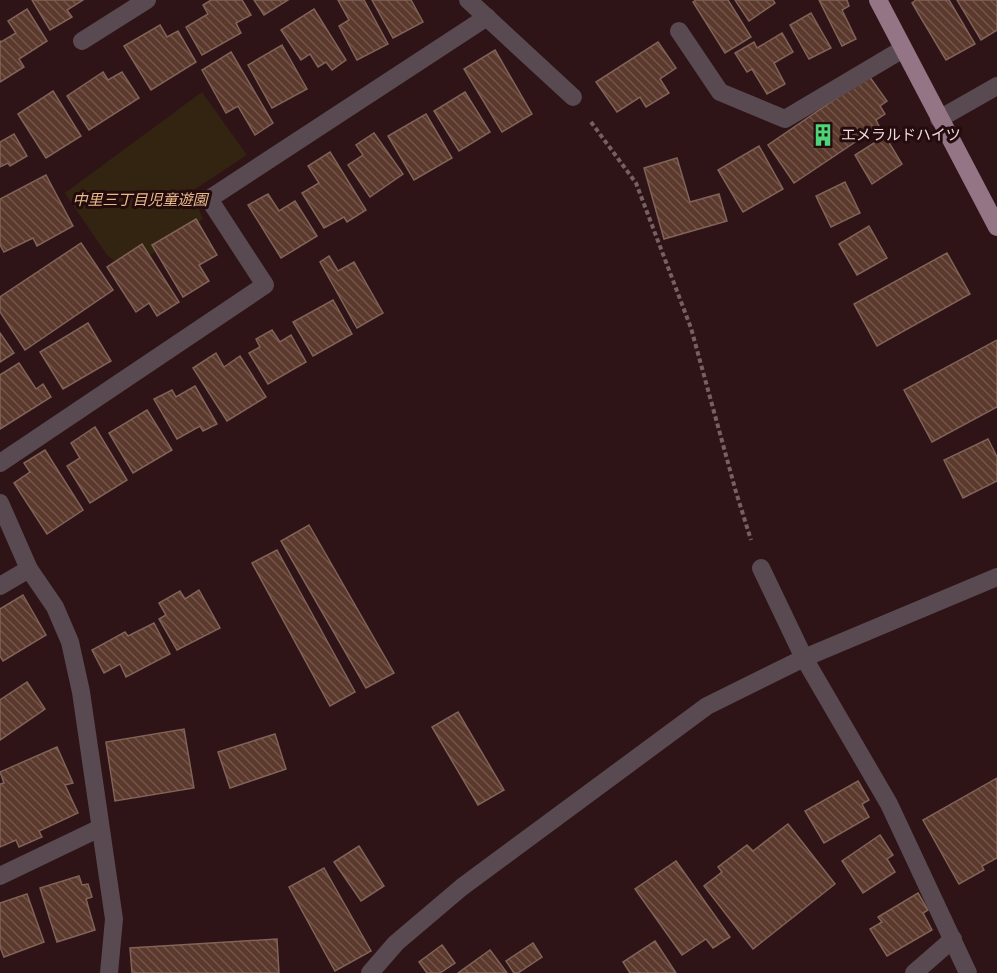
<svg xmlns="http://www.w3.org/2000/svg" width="997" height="973" font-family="'Roboto Serif','Noto Sans JP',serif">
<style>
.green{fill:#332311}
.building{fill:url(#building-back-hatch);stroke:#816358;stroke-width:1.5}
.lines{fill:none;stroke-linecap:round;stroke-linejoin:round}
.path{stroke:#776062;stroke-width:4;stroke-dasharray:4.5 3;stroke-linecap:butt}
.lane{stroke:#594951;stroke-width:18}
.street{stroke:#594951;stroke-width:18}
.primary{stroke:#947585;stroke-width:18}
.labels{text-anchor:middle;stroke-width:6;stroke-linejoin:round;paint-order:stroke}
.poi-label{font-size:15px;fill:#eedbdc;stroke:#230b0e;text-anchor:start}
.park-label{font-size:15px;font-style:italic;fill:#e9bb8a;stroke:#230b0e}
</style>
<defs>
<pattern id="building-back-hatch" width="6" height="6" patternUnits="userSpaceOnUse" patternTransform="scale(1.5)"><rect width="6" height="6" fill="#5b392c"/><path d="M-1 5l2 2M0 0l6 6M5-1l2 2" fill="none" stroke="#73554a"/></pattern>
</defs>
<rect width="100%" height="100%" fill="#2e1417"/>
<path class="green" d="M202 92 247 155 192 191 203 219 127 271 107 255 65 193Z"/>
<g class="building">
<path d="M32 0H83L67 10 72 17 50 30Z"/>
<path d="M211 0H242L251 15 236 23 241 33 202 55 186 27 208 14 203 5Z"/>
<path d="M254 0H288L264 15Z"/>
<path d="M338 0H364L388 44 357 60 339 26 349 20Z"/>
<path d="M372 0H411L423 22 393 38Z"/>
<path d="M696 0H728L751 37 725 53 693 2Z"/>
<path d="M735 0H773L775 3 749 21Z"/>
<path d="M819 0H847L849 6 842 10 856 39 842 46Z"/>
<path d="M916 0H949L975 44 946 60 912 3Z"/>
<path d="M957 0H997V30L981 40Z"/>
<path d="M27 9 47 41 19 59 24 67 0 82V41L1 42 16 33 8 21Z"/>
<path d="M314 9 346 60 332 70 326 62 318 67 310 54 301 60 281 30Z"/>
<path d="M811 13 831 48 809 59 790 25Z"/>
<path d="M160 25 167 37 178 31 196 62 151 90 124 46Z"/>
<path d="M782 33 793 52 774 63 785 84 767 94 752 69 747 72 735 53 754 42 757 48Z"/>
<path d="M658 42 676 68 660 79 669 93 646 107 640 97 617 112 596 82Z"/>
<path d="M282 45 307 89 272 108 248 65Z"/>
<path d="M495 50 532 114 502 132 464 69Z"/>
<path d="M231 52 273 123 255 135 238 106 226 113 202 70Z"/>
<path d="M103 72 108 80 122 72 139 98 89 130 67 96Z"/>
<path d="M869 76 887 101 880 106 885 114 876 120 879 126 794 183 768 145Z"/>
<path d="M53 91 81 136 46 158 18 114Z"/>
<path d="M465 92 490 132 459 151 434 111Z"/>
<path d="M426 114 452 158 414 180 388 136Z"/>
<path d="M374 133 403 174 370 197 348 165 363 155 356 145Z"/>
<path d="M14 134 27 156 10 166 8 163 0 167V142Z"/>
<path d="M885 136 902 164 872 184 855 155Z"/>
<path d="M759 146 783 189 743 212 718 170Z"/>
<path d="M330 152 366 210 347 222 344 217 324 228 302 193 319 183 308 166Z"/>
<path d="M677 158 690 202 719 194 727 221 664 239 644 168Z"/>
<path d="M46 175 73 226 37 246 33 238 4 252 0 245V199Z"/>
<path d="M845 182 860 213 831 227 816 196Z"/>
<path d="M268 194 279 211 295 201 317 236 281 258 248 205Z"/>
<path d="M196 219 217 255 199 265 209 281 183 297 152 245Z"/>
<path d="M869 226 887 258 857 275 839 244Z"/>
<path d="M81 243 113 290 25 350 0 312V297Z"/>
<path d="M142 244 179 302 157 316 149 303 136 312 107 267Z"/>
<path d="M947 253 970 294 877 346 854 304Z"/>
<path d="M329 256 338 271 354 262 383 313 357 328 320 262Z"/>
<path d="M333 300 352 334 313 356 293 322Z"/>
<path d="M88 323 111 361 63 389 40 352Z"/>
<path d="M272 330 280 342 291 335 306 362 268 384 249 353 260 347 256 339Z"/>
<path d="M0 333 14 353 0 362Z"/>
<path d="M997 340V407L932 442 904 390Z"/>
<path d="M216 353 224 367 240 356 266 397 227 421 193 368Z"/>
<path d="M19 363 36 389 43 384 51 397 0 429V375Z"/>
<path d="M195 386 217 424 203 431 200 426 177 439 154 399 172 390 176 397Z"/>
<path d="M147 410 172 450 133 473 109 433Z"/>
<path d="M95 427 127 480 90 503 67 466 80 458 71 443Z"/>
<path d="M988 439 997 457V481L963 498 944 460Z"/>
<path d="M45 450 83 510 47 534 14 483 30 472 24 463Z"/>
<path d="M309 525 394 673 366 688 281 541Z"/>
<path d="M277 550 355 692 330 706 252 563Z"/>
<path d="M199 590 220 628 177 650 159 619 166 615 159 603 180 591 185 599Z"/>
<path d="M23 595 46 635 3 661 0 656V609Z"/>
<path d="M154 623 170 654 126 677 120 664 104 673 92 650 125 632 128 636Z"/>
<path d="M27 682 45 709 0 740V700Z"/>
<path d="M458 712 504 790 478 805 432 727Z"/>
<path d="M184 729 194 788 115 801 106 742Z"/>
<path d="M275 734 286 769 230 788 218 752Z"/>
<path d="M57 747 73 783 65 785 78 813 39 831 42 837 19 847 16 840 0 847V784L4 783 0 772Z"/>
<path d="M997 778V858L982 866 984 870 959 884 923 820Z"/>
<path d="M858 781 869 800 862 804 869 817 824 843 805 811Z"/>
<path d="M788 824 835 884 753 949 704 886 722 872 718 867 747 845 753 851Z"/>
<path d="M880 835 893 855 887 859 895 872 863 893 842 861Z"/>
<path d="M359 846 384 886 361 901 334 862Z"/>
<path d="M676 861 730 937 713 948 706 939 682 955 635 889Z"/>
<path d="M324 868 371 951 335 971 289 887Z"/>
<path d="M79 876 82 885 88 884 92 897 86 899 95 930 57 942 40 888Z"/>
<path d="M918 893 928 910 923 913 932 930 887 956 870 929 882 922 878 917Z"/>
<path d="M27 894 44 942 4 957 0 947V903Z"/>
<path d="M277 939 279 973H132L130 948Z"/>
<path d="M655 941 676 973H630L623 962Z"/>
<path d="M533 943 542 957 518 973H514L506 961Z"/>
<path d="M442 945 455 963 440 973H427L419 962Z"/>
<path d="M490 950 507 973H458Z"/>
</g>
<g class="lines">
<path class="path" d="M591 122 636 183 691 328 736 492 751 540"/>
<g class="lane">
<path d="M679 31 720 92 785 119 903 49"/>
<path d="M939 119 997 86"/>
<path d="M761 568 804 658"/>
<path d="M0 586 29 569"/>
<path d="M0 876 100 828"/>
<path d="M914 973 953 939"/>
</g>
<g class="street">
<path d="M468 0 573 97"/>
<path d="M82 41 147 0"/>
<path d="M0 463 265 285 209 199 487 17"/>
<path d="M0 503 29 569 55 607 70 642 81 692 114 919 109 973"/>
<path d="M804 658 889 804 968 973"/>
<path d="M370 973 396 943 462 887 707 706 804 658 997 577"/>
</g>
<path class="primary" d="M878 0 997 227"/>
</g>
<defs>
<g id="building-bare" transform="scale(1.8)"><path d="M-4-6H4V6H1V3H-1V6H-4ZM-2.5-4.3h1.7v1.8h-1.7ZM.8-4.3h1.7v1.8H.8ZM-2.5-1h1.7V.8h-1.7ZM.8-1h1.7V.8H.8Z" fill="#4cd676" stroke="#230b0e" stroke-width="2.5" paint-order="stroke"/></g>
</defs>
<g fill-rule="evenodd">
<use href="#building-bare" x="823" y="135"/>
</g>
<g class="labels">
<g class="poi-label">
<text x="841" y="140">エメラルドハイツ</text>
</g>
<g class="park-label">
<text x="140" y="205">中里三丁目児童遊園</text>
</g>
</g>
</svg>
